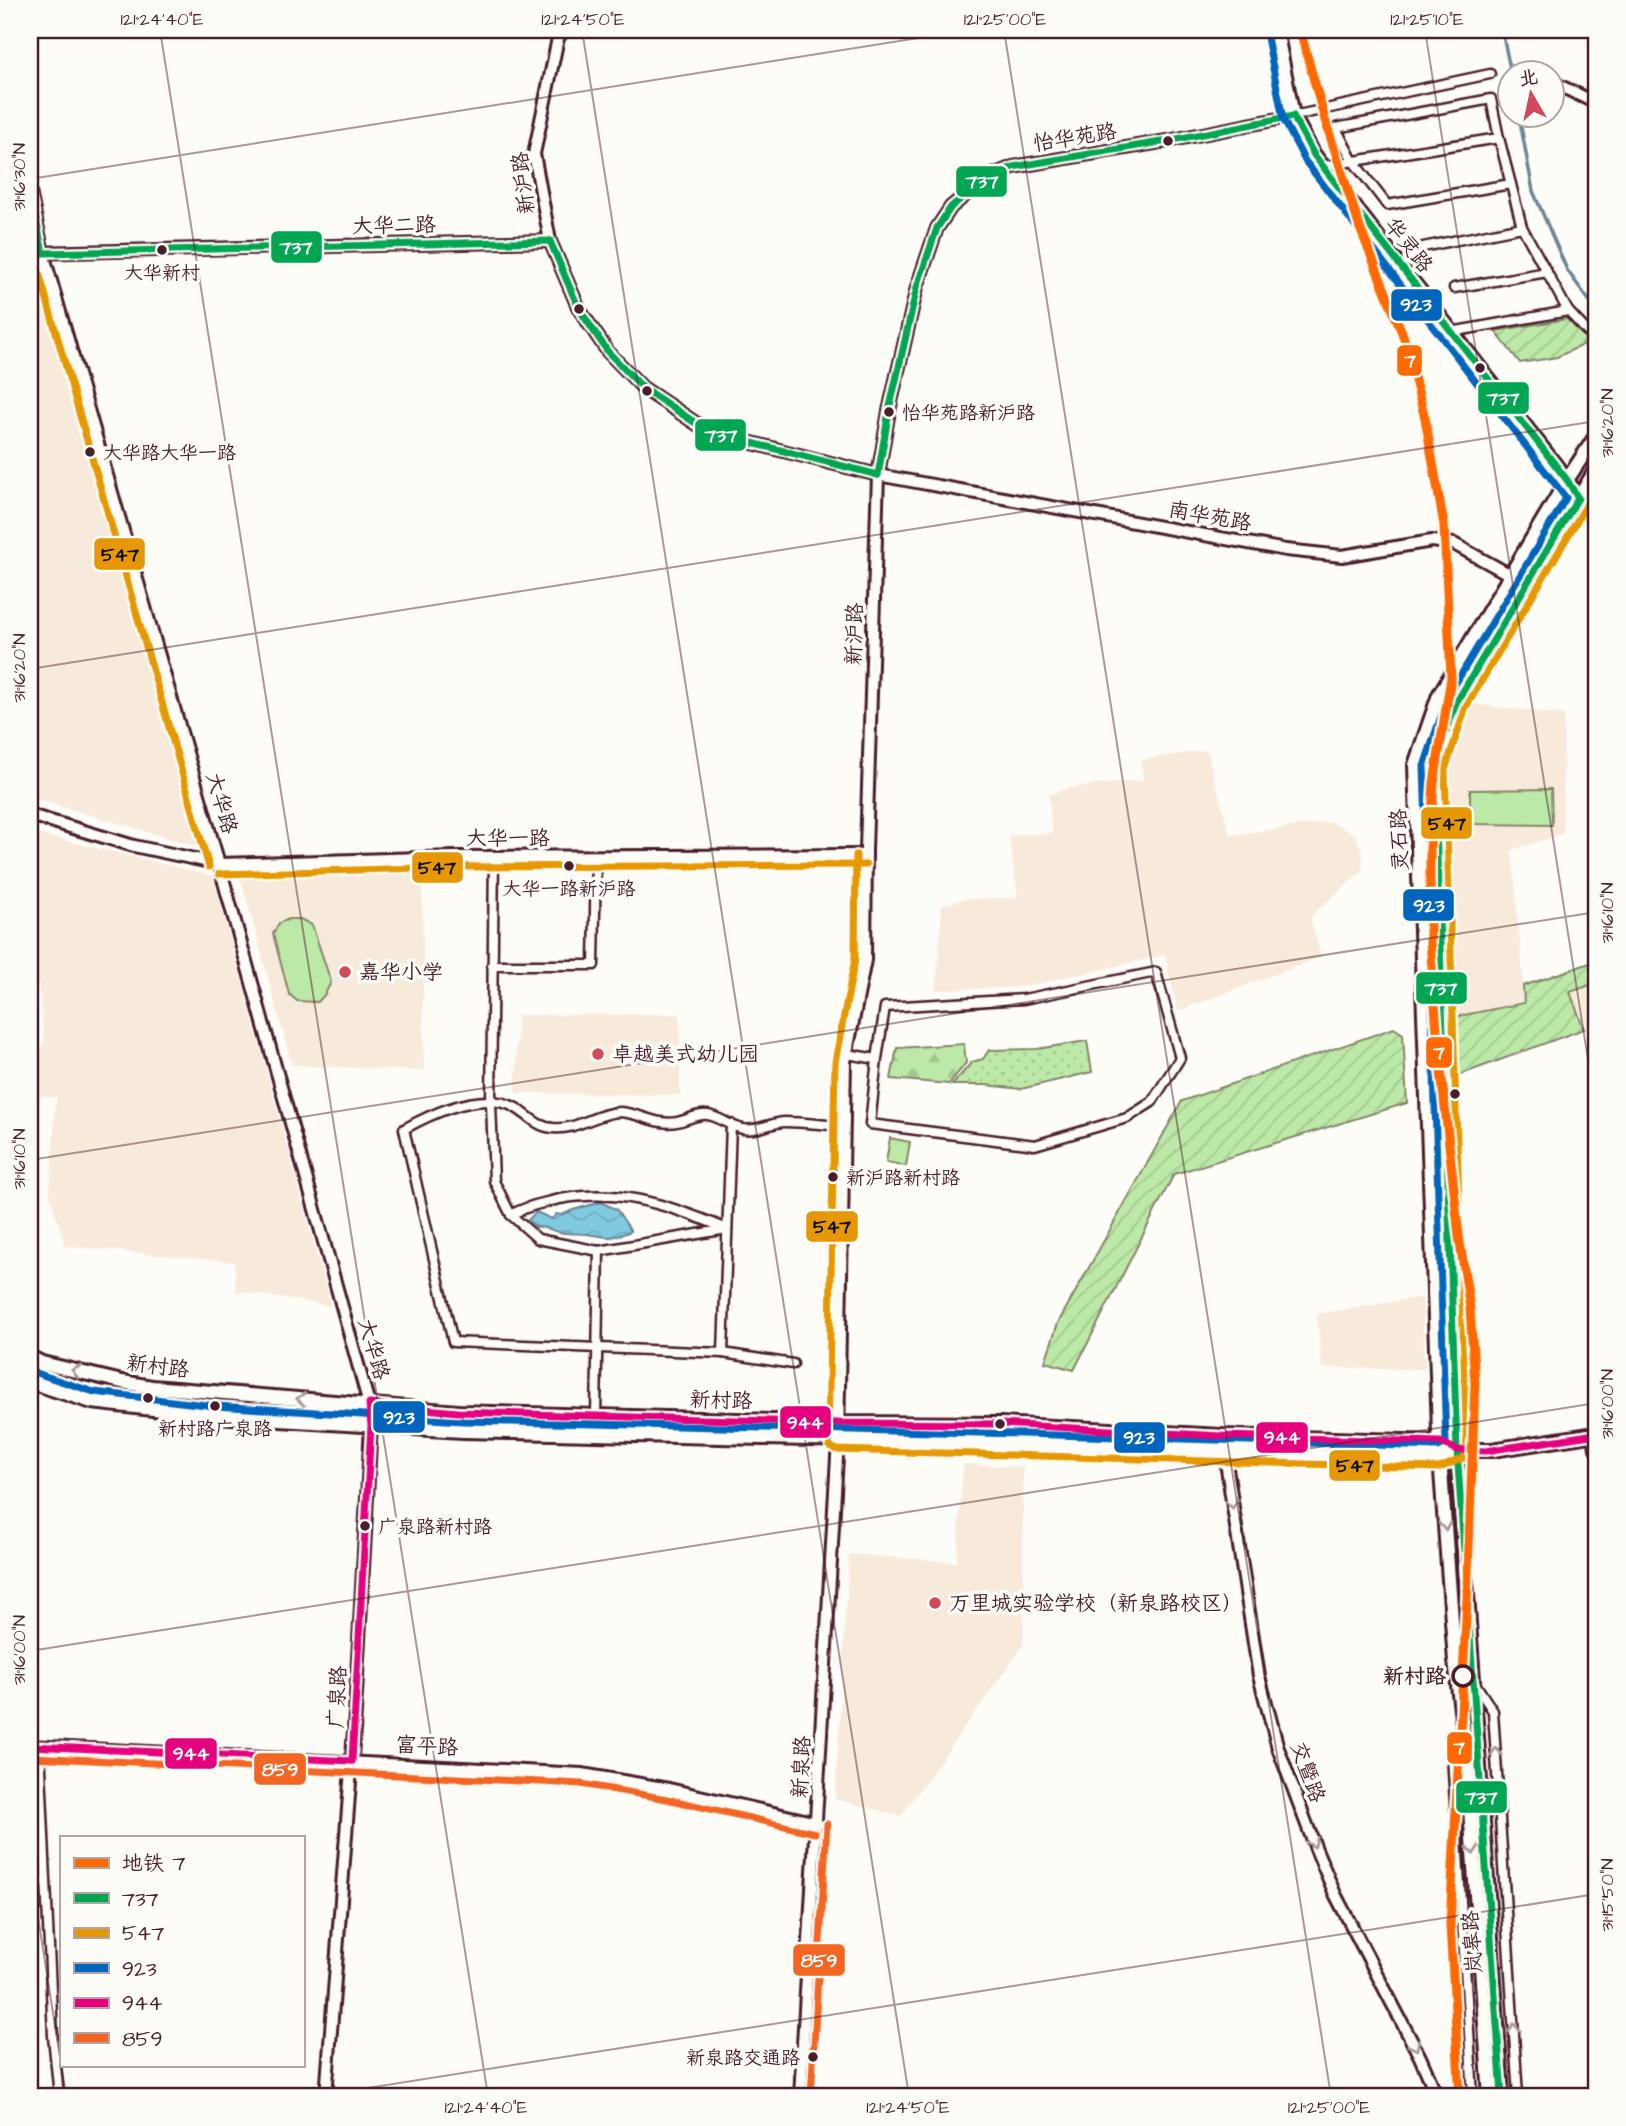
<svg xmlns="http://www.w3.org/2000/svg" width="1626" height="2126" font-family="'Architects Daughter','LXGW WenKai TC',sans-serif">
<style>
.built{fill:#f7eadb}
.grass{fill:url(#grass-dots);stroke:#838469;stroke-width:2}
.forest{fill:url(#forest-firs);stroke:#838469;stroke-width:2}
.garden{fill:url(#garden-furrows);stroke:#838469;stroke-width:2}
.pitch{fill:#bce9a7;stroke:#838469;stroke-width:2}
.water{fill:url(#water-waves);stroke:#6a8698;stroke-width:2}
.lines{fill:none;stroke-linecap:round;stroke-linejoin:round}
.stream{stroke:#6a8698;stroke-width:3.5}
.minor-casing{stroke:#4a1f2b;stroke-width:13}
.tertiary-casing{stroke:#4a1f2b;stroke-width:16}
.secondary-casing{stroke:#4a1f2b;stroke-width:18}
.minor{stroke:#fdfcf7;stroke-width:8}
.tertiary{stroke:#fdfcf7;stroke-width:10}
.secondary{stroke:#fdfcf7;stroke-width:12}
.bus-1-casing{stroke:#fdfcf7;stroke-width:12}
.bus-2-casing{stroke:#fdfcf7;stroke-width:12}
.bus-3-casing{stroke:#fdfcf7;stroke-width:12}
.bus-4-casing{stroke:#fdfcf7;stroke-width:12}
.bus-5-casing{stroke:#fdfcf7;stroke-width:12}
.bus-1{stroke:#00a651;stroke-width:7}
.bus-2{stroke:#e69804;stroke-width:7}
.bus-3{stroke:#0065bd;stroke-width:7}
.bus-4{stroke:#e5007d;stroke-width:7}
.bus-5{stroke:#f26522;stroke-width:7}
.metro-1-casing{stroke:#fdfcf7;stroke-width:14}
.metro-1{stroke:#ff6900;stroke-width:9}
.oneway{stroke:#ac999b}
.ticks{fill:none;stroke:#4a1f2b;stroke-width:2;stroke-opacity:0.45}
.bus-dot{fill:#4a1f2b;stroke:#fdfcf7;stroke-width:2.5}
.poi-dot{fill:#d1495b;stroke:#fdfcf7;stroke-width:2.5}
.stop-dot{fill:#fdfcf7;stroke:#4a1f2b;stroke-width:3.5}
.labels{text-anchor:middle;stroke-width:7;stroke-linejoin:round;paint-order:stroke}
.bus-label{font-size:19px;fill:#4a1f2b;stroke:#fdfcf7;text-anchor:start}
.street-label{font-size:21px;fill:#4a1f2b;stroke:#fdfcf7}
.poi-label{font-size:21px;fill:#4a1f2b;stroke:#fdfcf7;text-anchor:start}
.stop-label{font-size:21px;font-weight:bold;fill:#4a1f2b;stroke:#fdfcf7;text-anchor:end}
.line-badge{stroke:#fdfcf7;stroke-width:2.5}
.badge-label{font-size:19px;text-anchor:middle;font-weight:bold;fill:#fff}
.pale-badge-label{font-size:19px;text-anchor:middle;font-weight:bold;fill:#111}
.neatline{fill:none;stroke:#4a1f2b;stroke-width:2.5}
.ticks-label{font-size:18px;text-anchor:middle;fill:#4a1f2b}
</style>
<defs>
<pattern id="grass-dots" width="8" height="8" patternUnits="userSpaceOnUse" patternTransform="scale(1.75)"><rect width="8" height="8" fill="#bce9a7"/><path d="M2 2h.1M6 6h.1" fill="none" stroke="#a3c790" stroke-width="1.8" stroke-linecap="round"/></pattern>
<pattern id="forest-firs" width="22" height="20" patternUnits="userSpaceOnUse" patternTransform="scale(1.75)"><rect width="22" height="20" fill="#bce9a7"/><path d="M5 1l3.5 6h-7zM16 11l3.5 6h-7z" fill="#a3c790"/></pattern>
<pattern id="garden-furrows" width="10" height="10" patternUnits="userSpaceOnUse" patternTransform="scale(1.75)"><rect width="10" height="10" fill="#bce9a7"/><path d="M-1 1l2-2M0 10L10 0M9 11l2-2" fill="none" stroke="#a3c790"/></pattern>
<pattern id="water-waves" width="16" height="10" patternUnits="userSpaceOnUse" patternTransform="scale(1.75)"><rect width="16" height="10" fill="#80cae0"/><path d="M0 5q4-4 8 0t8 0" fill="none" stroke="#70adc0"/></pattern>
</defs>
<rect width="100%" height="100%" fill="#fdfcf7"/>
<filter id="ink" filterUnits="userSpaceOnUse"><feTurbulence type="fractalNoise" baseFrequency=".0143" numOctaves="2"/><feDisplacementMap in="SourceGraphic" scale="14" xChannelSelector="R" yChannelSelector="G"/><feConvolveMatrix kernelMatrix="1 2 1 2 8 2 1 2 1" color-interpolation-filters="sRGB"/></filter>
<g filter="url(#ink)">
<g class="built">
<path d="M30 265 70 379 205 849 30 797Z"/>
<path d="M1464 703 1564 715 1563 834 1512 850 1525 1003 1449 1018 1441 769Z"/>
<path d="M1207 750 1230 835 1331 822 1356 835 1363 855 1362 871 1310 917 1321 957 1178 1011 1165 955 1022 987 936 990 942 905 966 899 1018 898 1009 835 1052 833 1049 795 1068 788 1143 780 1141 760Z"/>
<path d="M30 832 213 876 331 1306 236 1291 234 1262 65 1246 50 1194 56 1097 32 1096 44 1039 39 987 30 960Z"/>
<path d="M422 874 424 1071 292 1065 241 879Z"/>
<path d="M1596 983V1057L1570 992Z"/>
<path d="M680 1014V1095L516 1093 517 1015Z"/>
<path d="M1422 1297 1425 1369 1322 1368 1317 1314Z"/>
<path d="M963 1464 1023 1467 1024 1644 901 1816 835 1799 849 1554 957 1562Z"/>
</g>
<path class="grass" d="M1087 1041 1092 1072 1021 1089 986 1085H952L972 1062 983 1059 989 1050 1037 1049Z"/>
<path class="forest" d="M964 1044 966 1063 949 1084 891 1079 897 1048Z"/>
<g class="garden">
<path d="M1567 319 1589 342 1557 357 1520 363 1495 331Z"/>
<path d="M1596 961V983L1570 992 1584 1029 1451 1078 1449 1018 1524 1003 1523 986Z"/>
<path d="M1394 1028 1403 1034 1407 1103 1174 1174 1074 1370 1045 1362 1058 1323 1182 1101Z"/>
</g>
<g class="pitch">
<path d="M1551 789 1552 825 1470 824V790Z"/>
<path d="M289 919H300L312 925 331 982 325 994 318 1002 297 1001 289 994 273 934 279 923Z"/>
<path d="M890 1138 910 1142 906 1166 886 1162Z"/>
</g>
<path class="water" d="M601 1202 617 1210 631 1231C609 1240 608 1237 587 1234 577 1233 567 1234 558 1232 550 1230 545 1226 536 1227L528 1220 536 1212 552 1219 556 1214 562 1215 573 1210Z"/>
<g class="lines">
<g class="stream">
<path d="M1502 30 1511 74"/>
<path d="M1519 116 1533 191 1567 270 1596 310"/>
</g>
<g class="minor-casing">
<g id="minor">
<path d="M1293 116 1490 74"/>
<path d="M1499 138 1491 99 1336 128 1353 161 1387 205 1511 184"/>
<path d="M1323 166 1499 138 1522 227 1568 311 1596 341"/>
<path d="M1423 247 1522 227"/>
<path d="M1454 288 1547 272"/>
<path d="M1451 332 1568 311"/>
<path d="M494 857 491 1103 494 1181 511 1215 538 1239 599 1251 727 1229"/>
<path d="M492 965H594L596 857"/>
<path d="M847 1054 877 1059 870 1124 1035 1145 1127 1118 1152 1102 1180 1058 1156 972 1024 999 885 1007 877 1059"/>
<path d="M731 1124 723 1353 453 1342 404 1129C433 1113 483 1089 516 1108 528 1115 537 1127 553 1128 576 1131 598 1112 620 1112 640 1113 657 1126 677 1122 687 1120 699 1113 708 1115 720 1117 731 1127 743 1129 756 1132 772 1122 785 1122 804 1122 824 1125 844 1126"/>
<path d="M511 1215C522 1208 534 1205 547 1202 612 1185 667 1204 727 1229"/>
<path d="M723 1353 793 1364"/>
<path d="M596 1416 599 1251"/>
<path d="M1476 1685 1493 1711 1518 2096"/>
<path d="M1461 1724 1452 1756 1473 2096"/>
<path d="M40 1746 53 2036 59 2096"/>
</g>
</g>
<g class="tertiary-casing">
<g id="tertiary">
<path d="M564 30 558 38 534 154 550 241 579 309 608 352 643 388 709 432 878 475 1286 550 1342 556 1432 541 1454 544 1527 584"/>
<path d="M1532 72 1535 74"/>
<path d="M1552 82 1596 103"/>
<path d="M30 192 43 253 219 864 369 1404 371 1426 354 1730 326 2096"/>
<path d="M30 253 550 241"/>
<path d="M30 815 134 846 219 864 456 857 866 855"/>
<path d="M1594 1434 1596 1449"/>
<path d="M1222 1436 1259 1676 1278 1748 1316 1849 1335 1894 1420 2057 1437 2096"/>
<path d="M30 1746 582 1774 669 1789 817 1823"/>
<path d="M800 2096 838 1440 845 1062 865 960 866 850 878 475 889 411 917 287 937 228 951 207 986 178 1013 167 1167 141 1293 116"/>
</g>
</g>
<g class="secondary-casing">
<g id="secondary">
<path d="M1276 30 1293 116 1314 155 1567 480 1578 498"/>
<path d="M30 1357 42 1363 122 1382 152 1387 458 1412 838 1423 1000 1424 1222 1436 1440 1442 1447 1446"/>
<path d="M30 1382 92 1402 214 1416 463 1431 1022 1444 1440 1458 1457 1450H1492L1596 1434"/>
<path d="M1490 2096 1466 1751 1455 1661 1440 1458 1415 765 1439 695 1567 480 1596 436"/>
<path d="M1502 2096 1457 1450 1434 768 1456 703 1596 469"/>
</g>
</g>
<use href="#minor" class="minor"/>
<use href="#tertiary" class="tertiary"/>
<use href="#secondary" class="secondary"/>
<g class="bus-1-casing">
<g id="bus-1">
<path d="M1293 116 1314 155 1567 480 1578 498 1456 703 1434 768 1457 1450 1502 2096"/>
<path d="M30 192 43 253"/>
<path d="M550 241 579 309 608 352 643 388 709 432 878 475"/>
<path d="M43 253 550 241"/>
<path d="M878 475 889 411 917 287 937 228 951 207 986 178 1013 167 1167 141 1293 116"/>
</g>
</g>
<g class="bus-2-casing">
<g id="bus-2">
<path d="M30 241 209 867"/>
<path d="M856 855 855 959 835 1062 828 1440 830 1447 838 1450 1440 1468 1463 1458 1467 1450 1445 770 1466 707 1596 489"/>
<path d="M219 874 456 867 866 865"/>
</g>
</g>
<g class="bus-3-casing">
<path id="bus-3" d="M33 1372 94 1392 215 1406 463 1421 1022 1434 1438 1447 1446 1443 1424 766 1447 698 1566 498 1305 161 1283 119 1266 32"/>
</g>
<g class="bus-4-casing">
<g id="bus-4">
<path d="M30 1746 352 1761"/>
<path d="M352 1761 371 1426 369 1404 458 1412 838 1423 1000 1424 1222 1436 1440 1442 1457 1450 1486 1451 1596 1434"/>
</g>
</g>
<g class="bus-5-casing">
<g id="bus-5">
<path d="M30 1757 581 1784 667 1799 815 1833"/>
<path d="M811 2096 827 1824"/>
</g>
</g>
<use href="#bus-1" class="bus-1"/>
<use href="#bus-2" class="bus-2"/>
<use href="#bus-3" class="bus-3"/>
<use href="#bus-4" class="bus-4"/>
<use href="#bus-5" class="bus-5"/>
<g class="metro-1-casing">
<path id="metro-1" d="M1300 30 1325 120 1360 228 1403 335 1425 418 1444 525 1451 678 1434 783 1430 848V942L1438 1043 1459 1236 1470 1308 1475 1383 1467 1599 1450 1925 1460 2096"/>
</g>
<use href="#metro-1" class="metro-1"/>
</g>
<defs><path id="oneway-chevron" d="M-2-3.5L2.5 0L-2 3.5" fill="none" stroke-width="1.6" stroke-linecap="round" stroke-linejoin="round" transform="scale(1.75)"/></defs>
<g class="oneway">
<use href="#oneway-chevron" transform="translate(76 1371) rotate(-166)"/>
<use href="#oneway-chevron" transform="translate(301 1399) rotate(-176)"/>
<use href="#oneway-chevron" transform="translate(1232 1504) rotate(81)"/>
<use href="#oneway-chevron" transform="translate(1445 1526) rotate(86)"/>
<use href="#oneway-chevron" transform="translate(1496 1752) rotate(-94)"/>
<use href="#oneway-chevron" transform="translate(1313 1843) rotate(68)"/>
<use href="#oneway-chevron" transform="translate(1473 1850) rotate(86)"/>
<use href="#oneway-chevron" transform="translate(1514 2028) rotate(-94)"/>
<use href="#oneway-chevron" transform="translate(1415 2046) rotate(63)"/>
</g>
</g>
<path class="ticks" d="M160 30 488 2096M582 30 909 2096M1004 30 1331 2096M1425 30 1596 1110M30 179 969 30M30 669 1596 421M30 1160 1596 912M30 1651 1596 1403M30 1866 66 2096M317 2096 1596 1894"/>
<g class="bus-dot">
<circle cx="1168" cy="141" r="6"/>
<circle cx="162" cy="250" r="6"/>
<circle cx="579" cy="309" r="6"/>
<circle cx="1480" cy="368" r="6"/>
<circle cx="647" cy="391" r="6"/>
<circle cx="889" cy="412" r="6"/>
<circle cx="90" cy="452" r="6"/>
<circle cx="569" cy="866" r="6"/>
<circle cx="1455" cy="1094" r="6"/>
<circle cx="833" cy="1177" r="6"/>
<circle cx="148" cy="1398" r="6"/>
<circle cx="215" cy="1406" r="6"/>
<circle cx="1000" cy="1424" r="6"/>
<circle cx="365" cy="1526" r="6"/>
<circle cx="813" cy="2057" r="6"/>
</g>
<g class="poi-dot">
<circle cx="345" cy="972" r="7"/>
<circle cx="598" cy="1054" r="7"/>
<circle cx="935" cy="1603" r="7"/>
</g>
<circle class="stop-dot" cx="1463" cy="1676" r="10"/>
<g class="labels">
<g class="bus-label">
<text x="162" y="279" text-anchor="middle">大华新村</text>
<text x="902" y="419">怡华苑路新沪路</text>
<text x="103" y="459">大华路大华一路</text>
<text x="569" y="895" text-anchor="middle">大华一路新沪路</text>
<text x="846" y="1184">新沪路新村路</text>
<text x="215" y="1435" text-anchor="middle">新村路广泉路</text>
<text x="378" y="1533">广泉路新村路</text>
<text x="800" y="2064" text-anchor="end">新泉路交通路</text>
</g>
<g class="street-label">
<text transform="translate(1075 137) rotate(-9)" y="7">怡华苑路</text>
<text transform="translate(523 183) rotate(-97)" y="7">新沪路</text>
<text transform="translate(394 225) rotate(-1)" y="7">大华二路</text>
<text transform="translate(1409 245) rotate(52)" y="7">华灵路</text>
<text transform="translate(1210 516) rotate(10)" y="7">南华苑路</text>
<text transform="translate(854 634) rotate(-88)" y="7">新沪路</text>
<text transform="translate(222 803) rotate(74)" y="7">大华路</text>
<text x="508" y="845">大华一路</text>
<text transform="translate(1399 840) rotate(-92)" y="7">灵石路</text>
<text transform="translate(374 1349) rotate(74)" y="7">大华路</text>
<text transform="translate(158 1366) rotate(7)" y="7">新村路</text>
<text transform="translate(721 1400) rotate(2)" y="7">新村路</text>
<text transform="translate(337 1697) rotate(-87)" y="7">广泉路</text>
<text transform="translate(427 1746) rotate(3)" y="7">富平路</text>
<text transform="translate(801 1767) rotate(-87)" y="7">新泉路</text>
<text transform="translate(1308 1772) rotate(70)" y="7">交暨路</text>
<text transform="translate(1472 1942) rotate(-94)" y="7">岚皋路</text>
</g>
<g class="poi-label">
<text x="359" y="979">嘉华小学</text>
<text x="612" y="1061">卓越美式幼儿园</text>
<text x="949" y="1610">万里城实验学校（新泉路校区）</text>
</g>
<g class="stop-label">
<text x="1446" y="1683">新村路</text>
</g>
</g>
<g class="line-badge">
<rect x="955" y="165" width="53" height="33" rx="7" fill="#00a651"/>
<rect x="270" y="230" width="53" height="34" rx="7" fill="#00a651"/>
<rect x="1390" y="288" width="53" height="34" rx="7" fill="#0065bd"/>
<rect x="1396" y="344" width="27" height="33" rx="7" fill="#ff6900"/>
<rect x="1477" y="381" width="53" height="34" rx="7" fill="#00a651"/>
<rect x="694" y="418" width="53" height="34" rx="7" fill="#00a651"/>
<rect x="93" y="537" width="53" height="34" rx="7" fill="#e69804"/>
<rect x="1420" y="806" width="53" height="34" rx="7" fill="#e69804"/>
<rect x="411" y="851" width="53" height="33" rx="7" fill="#e69804"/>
<rect x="1402" y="888" width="53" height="34" rx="7" fill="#0065bd"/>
<rect x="1415" y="971" width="53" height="34" rx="7" fill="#00a651"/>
<rect x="1425" y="1036" width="28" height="33" rx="7" fill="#ff6900"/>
<rect x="805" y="1210" width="54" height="33" rx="7" fill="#e69804"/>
<rect x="372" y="1400" width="54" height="34" rx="7" fill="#0065bd"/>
<rect x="779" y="1405" width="53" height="34" rx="7" fill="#e5007d"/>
<rect x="1255" y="1421" width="54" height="33" rx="7" fill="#e5007d"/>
<rect x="1113" y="1421" width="53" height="33" rx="7" fill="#0065bd"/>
<rect x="1328" y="1449" width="53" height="33" rx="7" fill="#e69804"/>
<rect x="1446" y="1731" width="27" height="34" rx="7" fill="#ff6900"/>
<rect x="164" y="1737" width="54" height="33" rx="7" fill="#e5007d"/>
<rect x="253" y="1752" width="54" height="34" rx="7" fill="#f26522"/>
<rect x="1455" y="1780" width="53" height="34" rx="7" fill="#00a651"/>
<rect x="792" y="1943" width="54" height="34" rx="7" fill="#f26522"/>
</g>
<g class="badge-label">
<text x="982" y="188">737</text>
<text x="296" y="254">737</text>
<text x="1416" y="311">923</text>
<text x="1410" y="367">7</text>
<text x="1503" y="405">737</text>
<text x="721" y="442">737</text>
<text x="1429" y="912">923</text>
<text x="1441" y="995">737</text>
<text x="1439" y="1059">7</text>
<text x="399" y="1424">923</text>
<text x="805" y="1429">944</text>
<text x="1282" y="1444">944</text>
<text x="1139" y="1444">923</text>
<text x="1459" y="1754">7</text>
<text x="191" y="1760">944</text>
<text x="280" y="1776">859</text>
<text x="1481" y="1804">737</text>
<text x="819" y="1967">859</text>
</g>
<g class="pale-badge-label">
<text x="120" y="561">547</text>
<text x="1447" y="830">547</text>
<text x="437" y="874">547</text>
<text x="832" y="1233">547</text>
<text x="1355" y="1472">547</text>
</g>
<rect width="1626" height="2126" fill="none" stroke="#fdfcf7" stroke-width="77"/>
<rect x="60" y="1836" width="245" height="231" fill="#fdfcf7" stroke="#b5a4a5" stroke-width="2"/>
<rect x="74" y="1858" width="35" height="10" fill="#ff6900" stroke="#b5a4a5" stroke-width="2"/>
<text x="122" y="1870" font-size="21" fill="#4a1f2b">地铁 7</text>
<rect x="74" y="1893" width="35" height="10" fill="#00a651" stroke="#b5a4a5" stroke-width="2"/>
<text x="122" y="1906" font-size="21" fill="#4a1f2b">737</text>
<rect x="74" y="1928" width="35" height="10" fill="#e69804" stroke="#b5a4a5" stroke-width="2"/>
<text x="122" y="1940" font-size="21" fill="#4a1f2b">547</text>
<rect x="74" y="1963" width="35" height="10" fill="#0065bd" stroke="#b5a4a5" stroke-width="2"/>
<text x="122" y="1976" font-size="21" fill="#4a1f2b">923</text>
<rect x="74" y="1998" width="35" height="10" fill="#e5007d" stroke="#b5a4a5" stroke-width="2"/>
<text x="122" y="2010" font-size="21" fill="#4a1f2b">944</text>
<rect x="74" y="2033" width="35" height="10" fill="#f26522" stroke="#b5a4a5" stroke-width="2"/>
<text x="122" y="2046" font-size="21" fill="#4a1f2b">859</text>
<g transform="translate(1531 94) rotate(351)"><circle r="33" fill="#fdfcf7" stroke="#b5a4a5" stroke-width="2"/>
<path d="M0-5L12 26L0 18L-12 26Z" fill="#d1495b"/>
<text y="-10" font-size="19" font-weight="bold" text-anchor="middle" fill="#4a1f2b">北</text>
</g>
<rect x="38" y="38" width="1550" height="2050" class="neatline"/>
<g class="ticks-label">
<text x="162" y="25">121°24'40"E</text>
<text x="583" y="25">121°24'50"E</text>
<text x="1005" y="25">121°25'00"E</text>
<text x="1427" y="25">121°25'10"E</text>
<text transform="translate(19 177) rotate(-90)" y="6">31°16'30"N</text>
<text transform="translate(1607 423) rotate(-90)" y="6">31°16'20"N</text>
<text transform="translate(19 668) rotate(-90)" y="6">31°16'20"N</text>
<text transform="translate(1607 913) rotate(-90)" y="6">31°16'10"N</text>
<text transform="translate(19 1159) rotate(-90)" y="6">31°16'10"N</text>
<text transform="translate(1607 1404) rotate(-90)" y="6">31°16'00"N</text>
<text transform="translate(19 1650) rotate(-90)" y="6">31°16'00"N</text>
<text transform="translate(1607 1895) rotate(-90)" y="6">31°15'50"N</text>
<text x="486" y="2113">121°24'40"E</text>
<text x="908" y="2113">121°24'50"E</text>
<text x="1329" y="2113">121°25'00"E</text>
</g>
</svg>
